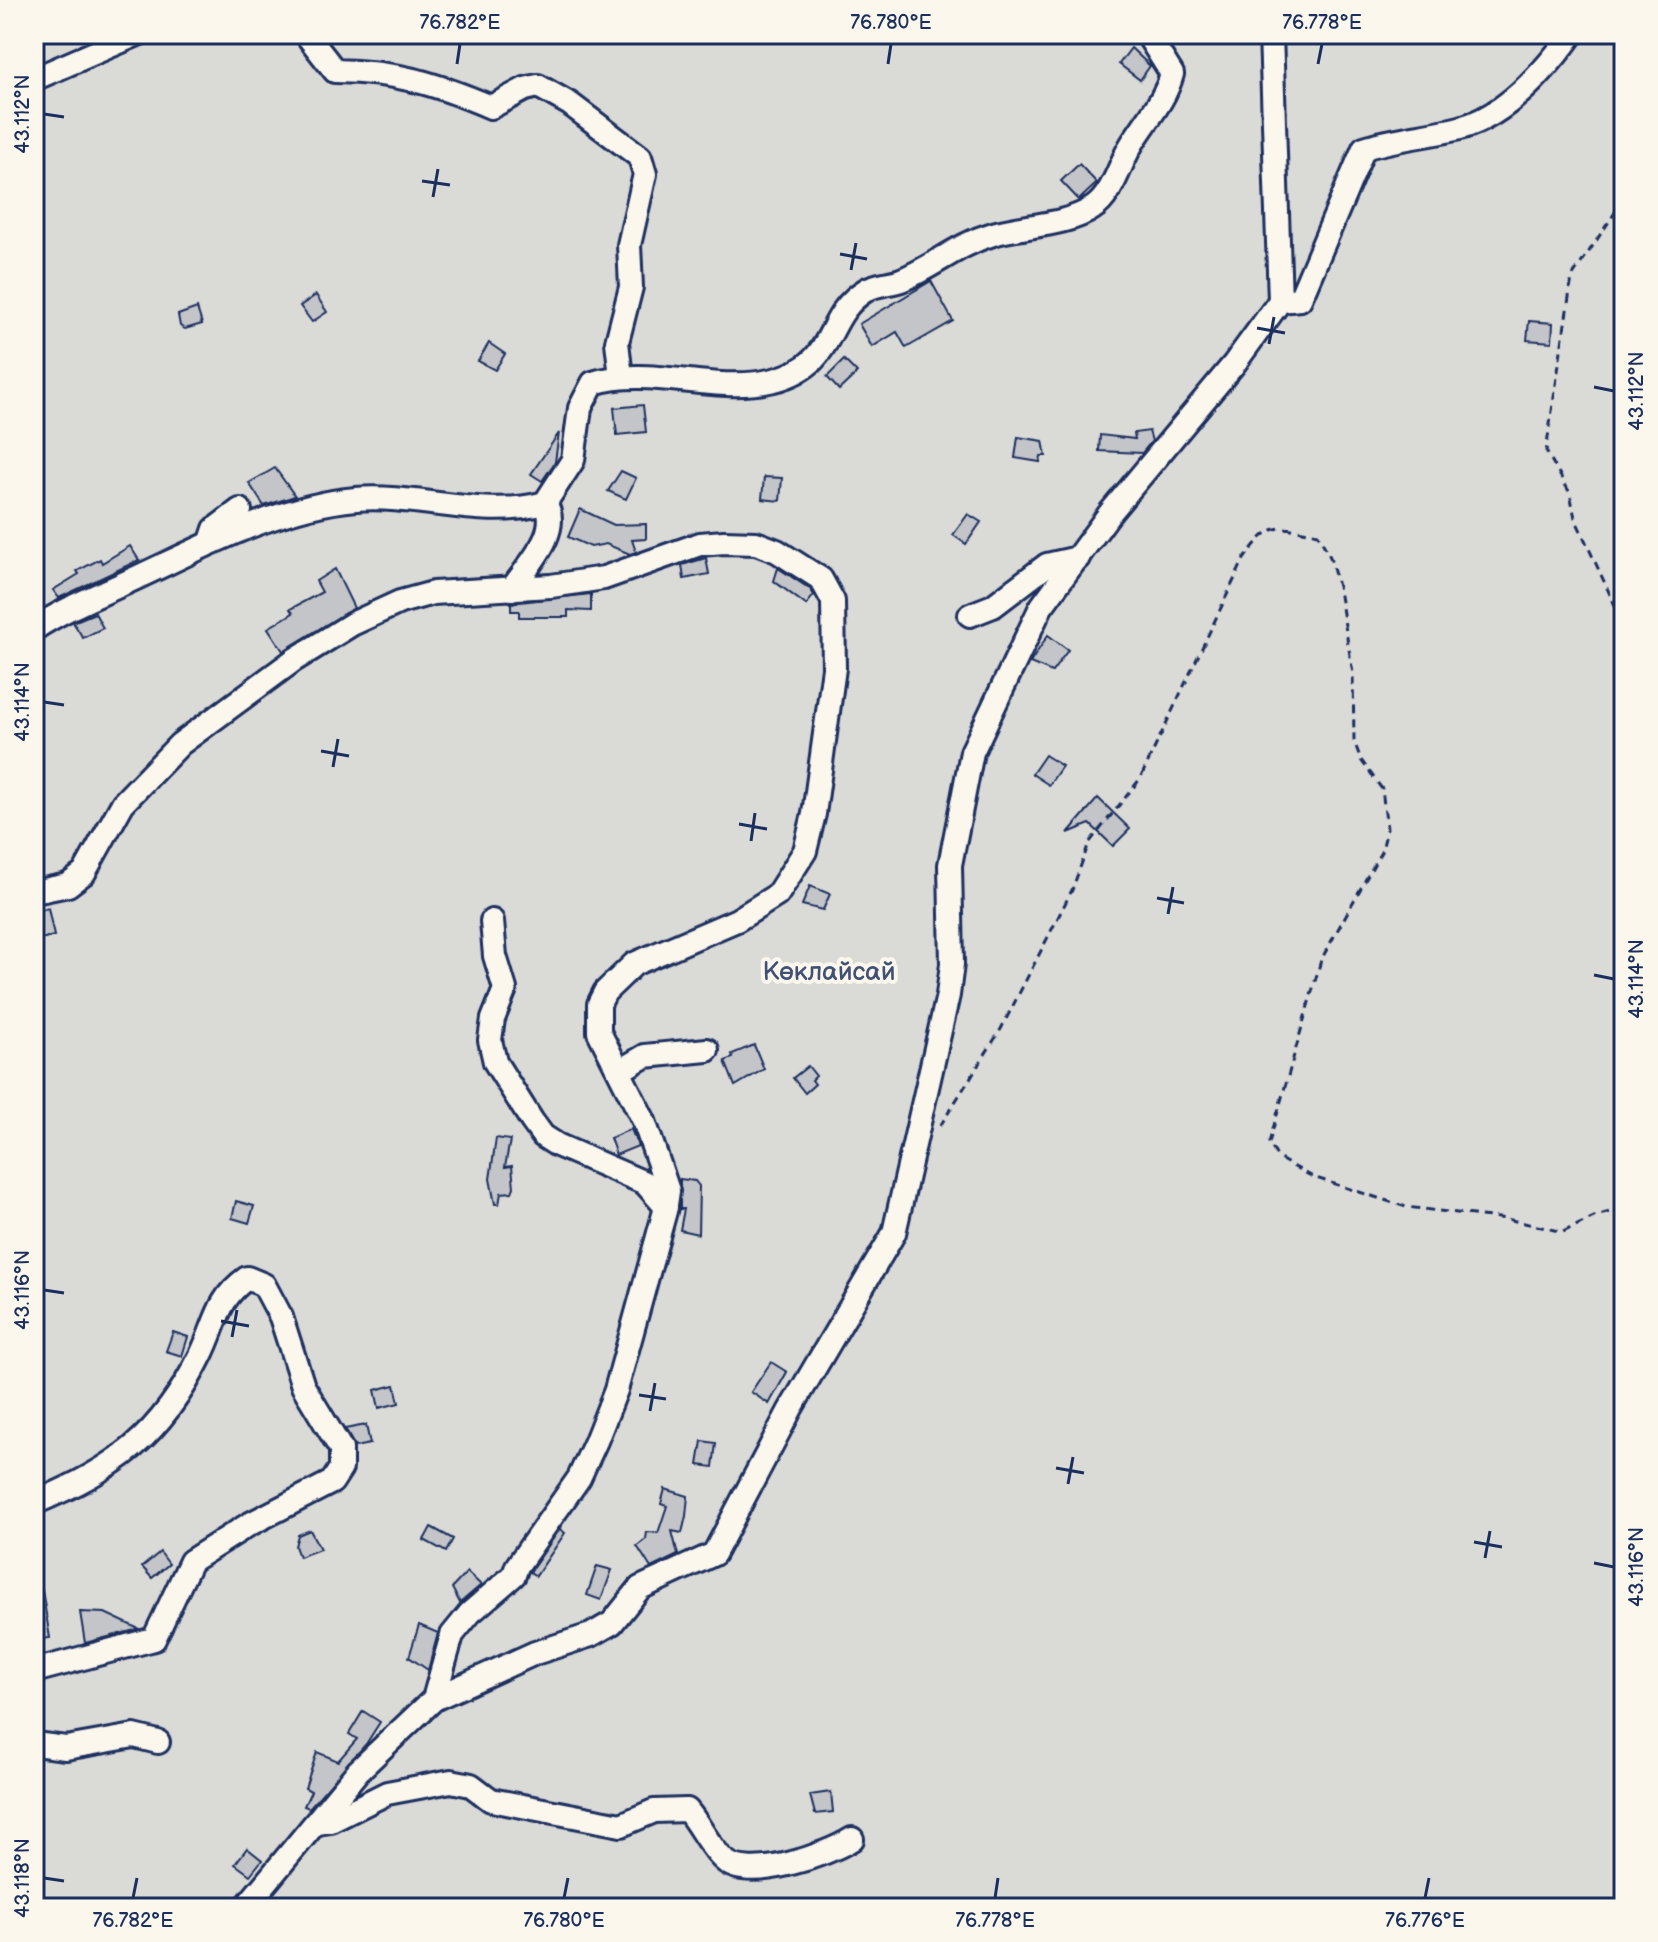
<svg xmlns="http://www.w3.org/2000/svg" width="1658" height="1942" font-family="'Balsamiq Sans',sans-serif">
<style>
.green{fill:#dadad7;stroke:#7a849a;stroke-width:2}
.building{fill:#c3c5c9;stroke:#1b2f5e;stroke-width:2}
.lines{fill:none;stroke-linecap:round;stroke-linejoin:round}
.minor-casing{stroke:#1b2f5e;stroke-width:28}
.path{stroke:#1b2f5e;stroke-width:3;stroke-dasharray:8 6;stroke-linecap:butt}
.minor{stroke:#fbf7ec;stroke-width:22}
.ticks{fill:none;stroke:#1b2f5e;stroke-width:3}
.labels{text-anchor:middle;stroke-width:8;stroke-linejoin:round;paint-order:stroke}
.park-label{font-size:26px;fill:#415176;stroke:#fbf7ec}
.neatline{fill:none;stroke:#1b2f5e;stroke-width:3}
.ticks-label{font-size:20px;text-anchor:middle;fill:#1b2f5e}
</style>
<rect width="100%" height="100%" fill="#fbf7ec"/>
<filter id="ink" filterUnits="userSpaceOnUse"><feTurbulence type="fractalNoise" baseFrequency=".0125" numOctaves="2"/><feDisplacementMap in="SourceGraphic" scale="16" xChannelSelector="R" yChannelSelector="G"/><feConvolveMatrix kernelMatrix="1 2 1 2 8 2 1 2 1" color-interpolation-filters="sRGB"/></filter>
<g filter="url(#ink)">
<rect class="green" x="34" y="34" width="1590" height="1874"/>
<g class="building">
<path d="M1131 48 1150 66 1140 80 1119 64Z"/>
<path d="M1079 164 1097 183 1079 200 1061 181Z"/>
<path d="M931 281 953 321 906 348 897 332 872 347 859 324Z"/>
<path d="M316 295 327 312 312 322 300 306Z"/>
<path d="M197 308 202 324 185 329 180 326 178 315Z"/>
<path d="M1529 321 1553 323 1552 342 1527 340Z"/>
<path d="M489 343 505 354 495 370 478 361Z"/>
<path d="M844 360 857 373 839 390 827 377Z"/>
<path d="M643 405 646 432 617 435 614 408Z"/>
<path d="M1149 431 1152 441 1142 453 1099 451 1100 435 1135 439 1134 433Z"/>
<path d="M559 433 555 462 542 481 531 474Z"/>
<path d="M1018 437 1043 441 1046 456H1041L1040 462 1015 458Z"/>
<path d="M275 468 295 496 264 506 249 483Z"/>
<path d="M621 471 636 478 626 499 608 491Z"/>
<path d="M764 477 782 478 780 501 762 499Z"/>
<path d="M580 509 614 525 646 524V539L632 540 636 552 630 554 606 544 591 547 568 537Z"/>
<path d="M968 514 981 522 966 544 953 535Z"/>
<path d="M130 546 139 560 59 598 53 590 79 574 77 571 100 559 102 563Z"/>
<path d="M706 558 709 574 684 579 682 565Z"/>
<path d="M778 568 810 589 814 595 806 605 774 581Z"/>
<path d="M335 569 354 608 283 651 268 628 293 613 290 609 322 592 316 581Z"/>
<path d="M591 594V611L568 610V617H519V611H511V603Z"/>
<path d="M95 613 103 628 83 638 73 622Z"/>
<path d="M1048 635 1068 650 1052 672 1030 663Z"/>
<path d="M1045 755 1062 766 1049 785 1032 774Z"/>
<path d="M1098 798 1130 829 1113 846 1090 824 1068 833Z"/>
<path d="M810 886 830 894 823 910 802 905Z"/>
<path d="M48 908 54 936 40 939 34 911Z"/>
<path d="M754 1045 764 1069 735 1086 725 1061 733 1058 732 1054Z"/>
<path d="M808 1066 816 1076 812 1080 815 1084 805 1093 793 1078Z"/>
<path d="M631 1129 638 1146 616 1155 610 1138Z"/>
<path d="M496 1138 510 1140 505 1167 512 1166 514 1187 512 1192 501 1193 499 1204H495L490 1179Z"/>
<path d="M680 1179 695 1181 699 1186 698 1234 680 1230 684 1209H680Z"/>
<path d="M236 1201 254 1206 249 1223 232 1218Z"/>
<path d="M173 1332 188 1337 182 1356 166 1351Z"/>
<path d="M771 1362 787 1372 769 1404 751 1392Z"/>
<path d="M395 1385 399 1403 379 1408 375 1390Z"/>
<path d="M366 1425 370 1444 355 1447 345 1429Z"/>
<path d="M702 1441 716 1443 713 1467 698 1465Z"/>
<path d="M665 1489 688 1496 686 1516 682 1533 672 1531 678 1555 651 1568 637 1546 646 1539 647 1532 658 1533 667 1506 661 1504Z"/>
<path d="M431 1527 453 1539 446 1552 424 1540Z"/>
<path d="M560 1529 565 1533 536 1576 530 1572Z"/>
<path d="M310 1530 320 1549 299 1557 295 1546 298 1535Z"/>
<path d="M160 1552 169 1564 152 1578 142 1567Z"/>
<path d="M597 1566 612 1570 601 1600 587 1595Z"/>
<path d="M467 1572 481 1585 460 1603 452 1588Z"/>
<path d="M42 1590 50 1638 34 1640V1591Z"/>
<path d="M80 1612 105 1613 139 1629 85 1643Z"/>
<path d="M419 1625 438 1633 428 1670 409 1657Z"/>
<path d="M363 1711 380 1722 366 1744 309 1808 304 1806 311 1791 305 1788 317 1752 338 1761 357 1739 349 1734Z"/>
<path d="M831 1792 833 1812 815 1814 810 1795Z"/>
<path d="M247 1848 262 1860 250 1875 235 1864Z"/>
</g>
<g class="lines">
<g class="minor-casing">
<g id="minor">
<path d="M306 34 335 71C398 72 434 83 491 107L525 89 538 86 570 104 640 157 645 174 629 245 631 287 617 342 621 377"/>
<path d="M34 79 138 34"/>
<path d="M1280 301 1300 299 1364 148C1395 138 1428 136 1460 128 1506 116 1545 71 1572 34"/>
<path d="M211 541 215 529 240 510"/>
<path d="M512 589C527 566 563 531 545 503"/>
<path d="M970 615 993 606 1047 565 1078 558"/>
<path d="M34 629C67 607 102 594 138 577 207 545 279 506 356 499 419 494 483 520 545 503L573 460 580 408 593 383C652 365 714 395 774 380 840 363 821 318 866 290 875 284 890 284 901 280 934 267 956 245 993 234 1023 225 1066 226 1093 208 1112 196 1119 166 1130 147 1145 121 1164 103 1172 74L1147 34"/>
<path d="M34 892 68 885 84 873 123 803 180 744 294 660 352 624 400 602 433 593 551 586 604 578 700 544 724 542 756 543 777 551 821 579 833 601 834 668 814 814 805 851 777 895 737 920 634 964 605 992 599 1004V1032L644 1121 660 1167 668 1191 665 1211 616 1390 596 1441 579 1478 517 1566 514 1575 470 1613 452 1635 434 1699 358 1771 245 1908"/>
<path d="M492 921 495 956 505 989 493 1019 490 1040 495 1062 532 1121 543 1136 557 1145 645 1183 666 1207"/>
<path d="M621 1070 645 1056 707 1050"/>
<path d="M34 1503C116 1469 161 1436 201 1355 217 1323 216 1300 247 1278L264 1285 281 1317 303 1386 341 1449V1468L332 1482 248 1525 191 1561 154 1639 34 1671"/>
<path d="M434 1699 535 1653 591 1635 612 1623 640 1588 714 1554 790 1410 894 1233 948 995 952 964 950 865 972 752 1041 607 1110 513 1234 364 1280 301 1271 34"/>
<path d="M34 1744 66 1748 134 1736 158 1742"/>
<path d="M317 1823 331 1821 387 1793 451 1781 471 1785 491 1800 621 1825 654 1811 687 1810C700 1825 709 1847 724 1860 748 1883 827 1855 852 1839"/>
</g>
</g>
<g class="path">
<path d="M1624 199 1572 277 1546 451 1570 493 1575 518 1624 625"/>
<path d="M940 1126 1001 1029 1072 890 1089 843 1140 779 1244 559C1272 520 1275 526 1318 534L1330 557 1339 590 1353 673 1354 741 1361 760 1382 789 1387 829 1382 850 1321 960 1269 1143 1278 1158 1313 1177 1406 1207 1507 1219 1563 1232 1596 1216 1613 1211 1624 1213"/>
</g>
<use href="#minor" class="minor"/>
</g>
</g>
<path class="ticks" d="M457 64 460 44M888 64 891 44M1318 64 1322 44M44 114 64 117M422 181 450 185M433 197 438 169M840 254 867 259M851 270 856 243M1257 328 1285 333M1269 344 1274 317M1594 387 1614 391M44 702 64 705M321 751 349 756M333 767 338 739M739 824 767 829M751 841 755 813M1157 898 1184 903M1168 914 1173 887M1594 975 1614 979M44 1290 64 1293M221 1321 249 1326M232 1337 237 1310M639 1395 666 1399M650 1411 655 1383M1056 1468 1084 1473M1068 1484 1073 1457M1474 1542 1502 1547M1485 1558 1490 1531M1594 1563 1614 1567M44 1878 64 1881M133 1898 137 1878M564 1898 568 1878M995 1898 998 1878M1425 1898 1429 1878"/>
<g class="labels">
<g class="park-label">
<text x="829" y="980">Көклайсай</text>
</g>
</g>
<rect width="1658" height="1942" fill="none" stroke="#fbf7ec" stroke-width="88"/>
<rect x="44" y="44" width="1570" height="1854" class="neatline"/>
<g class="ticks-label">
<text x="460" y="29">76.782°E</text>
<text x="891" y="29">76.780°E</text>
<text x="1322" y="29">76.778°E</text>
<text transform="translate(22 114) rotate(-90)" y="7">43.112°N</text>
<text transform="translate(1636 391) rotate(-90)" y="7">43.112°N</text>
<text transform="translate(22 702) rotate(-90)" y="7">43.114°N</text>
<text transform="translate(1636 979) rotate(-90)" y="7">43.114°N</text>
<text transform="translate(22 1290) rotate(-90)" y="7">43.116°N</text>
<text transform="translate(1636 1567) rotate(-90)" y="7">43.116°N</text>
<text transform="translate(22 1878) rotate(-90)" y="7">43.118°N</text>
<text x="133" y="1927">76.782°E</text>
<text x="564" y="1927">76.780°E</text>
<text x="995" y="1927">76.778°E</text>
<text x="1425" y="1927">76.776°E</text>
</g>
</svg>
